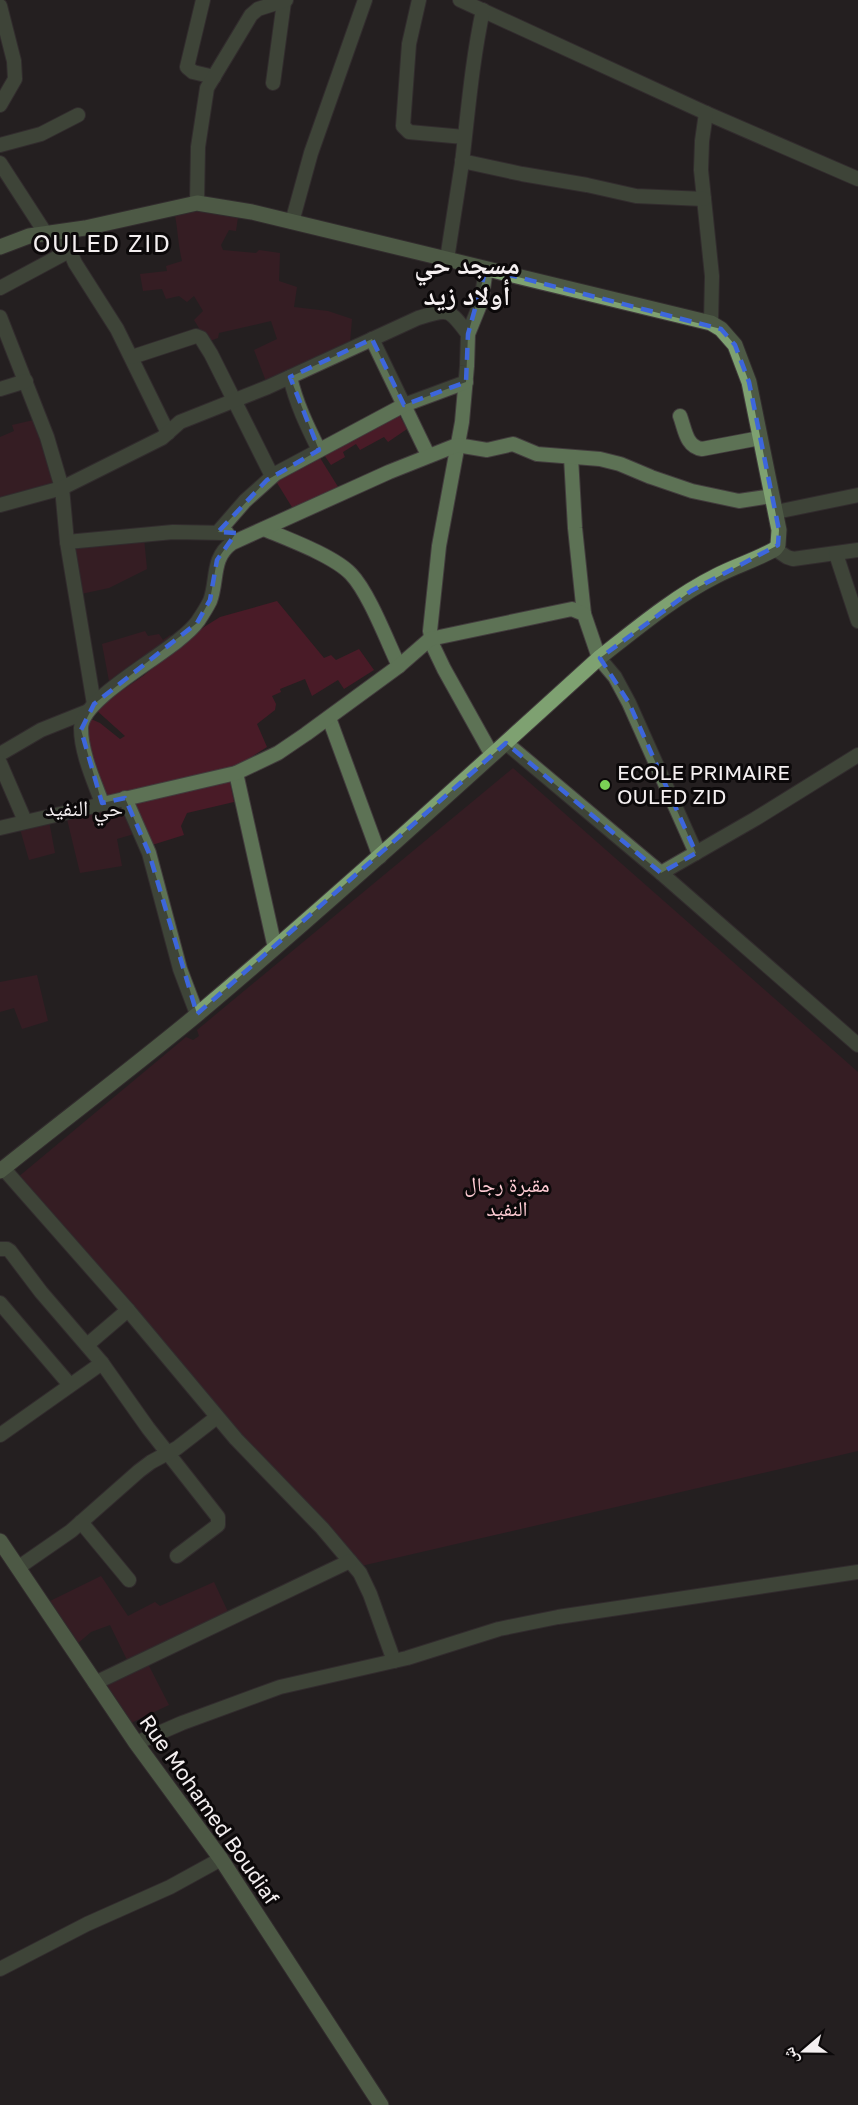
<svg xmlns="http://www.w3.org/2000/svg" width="858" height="2105" font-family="'Golos Text','Noto Naskh Arabic',sans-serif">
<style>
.green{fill:#491b27}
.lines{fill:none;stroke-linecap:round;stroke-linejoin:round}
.street-casing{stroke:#423c3d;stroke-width:16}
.secondary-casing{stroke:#423c3d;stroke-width:17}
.street{stroke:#5d7255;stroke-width:14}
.secondary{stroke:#7ea171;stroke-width:15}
.marked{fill:none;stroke:#3d66dc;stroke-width:4.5;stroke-dasharray:12 8;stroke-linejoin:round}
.poi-dot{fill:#7bd155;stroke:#0c090a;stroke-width:2}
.labels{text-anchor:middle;stroke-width:6;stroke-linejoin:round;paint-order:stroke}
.poi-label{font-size:21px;fill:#f4eff0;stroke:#0c090a;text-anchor:start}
.park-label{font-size:21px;fill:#ffccd4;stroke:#0c090a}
.street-label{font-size:21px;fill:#f4eff0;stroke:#0c090a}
.neighbourhood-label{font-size:22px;fill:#f4eff0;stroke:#0c090a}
.quarter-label{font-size:24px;letter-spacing:1.5px;fill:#f4eff0;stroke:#0c090a}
.district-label{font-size:27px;font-weight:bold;fill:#f4eff0;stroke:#0c090a}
</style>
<rect width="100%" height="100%" fill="#251f20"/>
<g class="green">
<path d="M203 210 238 217 236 231 229 230 221 245 223 250 256 253 259 250 280 253 279 281 297 287 294 307 328 311 352 319 350 343 267 384 254 350 277 339 271 321 219 333 218 338 210 341 202 333 194 320 203 311 194 296 187 302 179 296 166 299 162 289 143 291 140 274 167 271 166 266 182 261C178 245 178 231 175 215Z"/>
<path d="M398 413 407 429 388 442 384 437 360 450 356 444 343 452 345 457 331 465 322 452Z"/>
<path d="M38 419 56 488 0 501V437L14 431 12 425Z"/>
<path d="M317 453 340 490 295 512 274 478Z"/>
<path d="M144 538 147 569 109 588 81 594 71 548Z"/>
<path d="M277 601 324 658 331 655 336 660 359 649 374 670 344 689 338 680 312 696 305 679 280 689 281 692 272 696 276 704 275 710 257 724 267 747 239 765 105 798 93 790 85 723 91 719 100 723 120 739 125 736 95 709 143 676 204 627 220 617Z"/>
<path d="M145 631 148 636 159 634 163 640 170 635 172 637 121 679 109 681 102 644Z"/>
<path d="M513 768 858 1072V1451L361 1566 322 1518 248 1446 17 1178 186 1037 193 1040 199 1036 197 1030Z"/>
<path d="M229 778 234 802 187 813 181 826 184 835 152 845 131 804Z"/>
<path d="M105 809 122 812 134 834 117 839 122 866 80 873 67 819Z"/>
<path d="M49 821 55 853 29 860 20 829Z"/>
<path d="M37 975 48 1021 22 1029 14 1008 0 1012V982Z"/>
<path d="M101 1576 128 1616 155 1602 160 1606 214 1582 229 1614 128 1662 110 1625 91 1632 77 1644 48 1602Z"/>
<path d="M148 1664 169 1705 129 1724 104 1687Z"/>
</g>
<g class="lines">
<g class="street-casing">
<g id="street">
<path d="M203 0 187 67 193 72 214 77"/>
<path d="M419 0 409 44 403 126 409 132 464 137"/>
<path d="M460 0 706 113 858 179"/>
<path d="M0 6 14 61 15 79 0 105"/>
<path d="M273 83 284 2"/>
<path d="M706 113 702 141 701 170 712 276 711 323"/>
<path d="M0 145 41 134 78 115"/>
<path d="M462 161 522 174 587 185 636 196 704 199"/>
<path d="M0 163 46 234"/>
<path d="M197 203 198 147 207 88 251 15 258 9 286 0"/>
<path d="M292 222 311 153 365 0"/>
<path d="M62 232 75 263 117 329 168 433"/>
<path d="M447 259C452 227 457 195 462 163 468 112 472 61 483 10"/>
<path d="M486 269 481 302 468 334 467 366 462 422 439 546 430 631 433 646 444 669 492 755"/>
<path d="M0 288 69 251"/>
<path d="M0 317 47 437 62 488 67 542 94 704"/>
<path d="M372 339 428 455"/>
<path d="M132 357 196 336 201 338 211 354 272 476"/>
<path d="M290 377C296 403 307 426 319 450"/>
<path d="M0 389 26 381"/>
<path d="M680 416C685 429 686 447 702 449L760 438"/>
<path d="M571 457 575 528 584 614"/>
<path d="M0 505 62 488 162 438 180 422 268 387 418 318C449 309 448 307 468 334"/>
<path d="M776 512 858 495"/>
<path d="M264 529C288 539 334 556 351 574 369 593 387 641 399 666"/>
<path d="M218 532 245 501 275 474 404 405 466 382"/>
<path d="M67 542 173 532 227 533"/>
<path d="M775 549 787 557 793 559 858 550"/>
<path d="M836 554 858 621"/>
<path d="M329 718 380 857"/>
<path d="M506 743 661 873 858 1045"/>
<path d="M0 754 41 730 86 712"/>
<path d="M0 763 25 821"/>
<path d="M236 773 275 948"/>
<path d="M125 798 149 853 180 969 197 1014"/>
<path d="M102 803C94 781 81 753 81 728 82 695 177 651 198 621 202 615 207 607 210 601 218 580 211 558 232 543L389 472 457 445 487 450 513 444 537 454 600 459 620 464 651 477 692 491 739 501 772 496"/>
<path d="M0 828 236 773 278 753 306 734 399 666 430 639 572 609 584 614 599 658 615 677 629 703 696 853"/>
<path d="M661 873 755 819 858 755"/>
<path d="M3 1168 128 1310 236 1439 322 1528 360 1573 370 1594 394 1661"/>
<path d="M0 1249H7L10 1251 41 1292 102 1363 148 1428 218 1517V1525L177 1556"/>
<path d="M0 1303 70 1385"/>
<path d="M87 1345 128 1310"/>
<path d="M0 1435 102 1363"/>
<path d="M81 1522 129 1580"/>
<path d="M19 1567 71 1531 139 1471 151 1462 177 1448 217 1417"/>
<path d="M95 1683 350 1561"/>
<path d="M136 1743 182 1723 280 1687 407 1658 499 1629 558 1617 858 1572"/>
<path d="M0 1969 87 1924 170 1887 221 1859"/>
</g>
</g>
<g class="secondary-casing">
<g id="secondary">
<path d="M0 247 29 236 85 228 197 203 252 212 711 323 721 329 735 345 749 382 779 530 778 545 775 549C756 560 735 566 716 576 674 597 636 629 599 658 467 778 335 898 199 1013 134 1067 66 1118 0 1171"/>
<path d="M0 1541 136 1743 221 1859 381 2105"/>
</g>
</g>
<use href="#street" class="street"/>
<use href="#secondary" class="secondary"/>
</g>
<path d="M0 0H858V2105H0ZM486 269 721 329 735 345 749 382 779 530 778 545 691 591 600 658 629 703 696 853 661 873 506 743 197 1014 149 853 125 798 102 803 81 730 94 704 197 623 210 600 217 560 236 533 218 532 267 480 319 450 290 377 372 339 404 405 466 382 468 334Z" fill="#251f20" fill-opacity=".55" fill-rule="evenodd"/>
<path class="marked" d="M486 269 721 329 735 345 749 382 779 530 778 545 691 591 600 658 629 703 696 853 661 873 506 743 197 1014 149 853 125 798 102 803 81 730 94 704 197 623 210 600 217 560 236 533 218 532 267 480 319 450 290 377 372 339 404 405 466 382 468 334Z"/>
<circle class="poi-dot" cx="605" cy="785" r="6"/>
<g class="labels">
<g class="poi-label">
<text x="617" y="780">ECOLE PRIMAIRE<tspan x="617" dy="24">OULED ZID</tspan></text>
</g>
<g class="park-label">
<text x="507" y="1192">مقبرة رجال<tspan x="507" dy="24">النفيد</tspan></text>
</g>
<g class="street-label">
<text transform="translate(209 1810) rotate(55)" y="7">Rue Mohamed Boudiaf</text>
</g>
<g class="neighbourhood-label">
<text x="84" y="816">حي النفيد</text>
</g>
<g class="quarter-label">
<text x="102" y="252">OULED ZID</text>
</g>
<g class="district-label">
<text x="467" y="274">مسجد حي<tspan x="467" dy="31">أولاد زيد</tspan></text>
</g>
</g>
<g transform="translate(804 2051) rotate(250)" stroke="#0c090a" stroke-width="4.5" paint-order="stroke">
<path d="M0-4.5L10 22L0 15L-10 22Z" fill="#f4eff0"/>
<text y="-9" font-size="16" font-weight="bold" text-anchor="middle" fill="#f4eff0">ش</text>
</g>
</svg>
